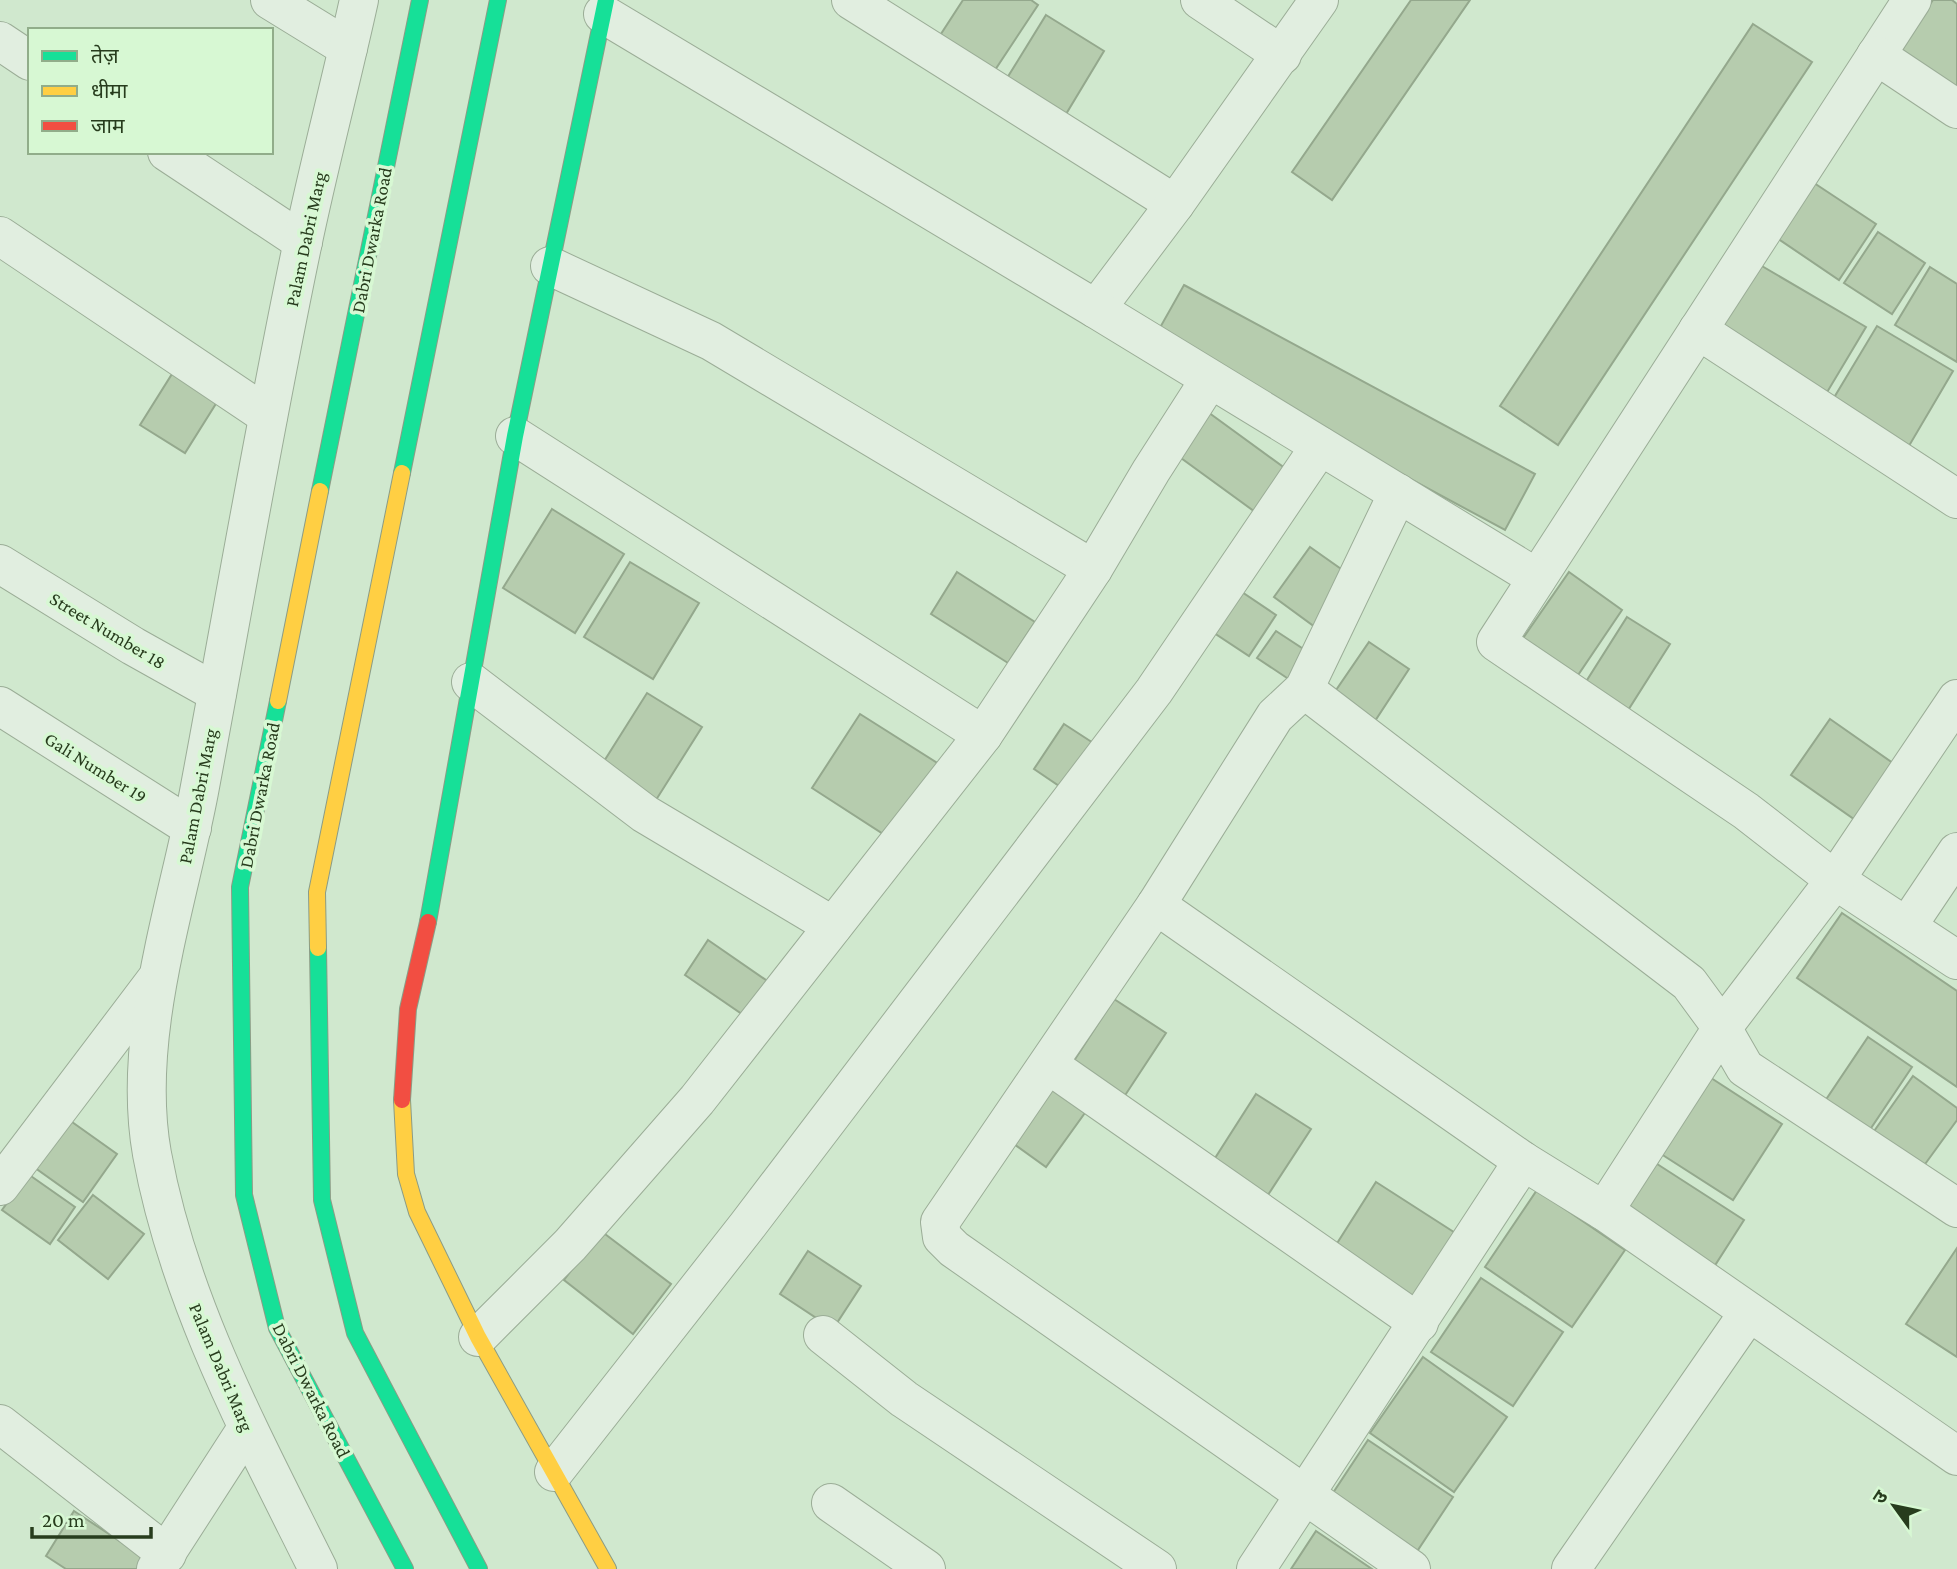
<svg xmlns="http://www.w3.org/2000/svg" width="1957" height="1569" font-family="'Crimson Pro','Noto Sans Devanagari',serif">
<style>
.building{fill:#b6ccae;stroke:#94a88d;stroke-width:2}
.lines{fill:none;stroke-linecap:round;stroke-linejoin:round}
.street-casing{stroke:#9bad97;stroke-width:40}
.fast-casing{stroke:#8b9c86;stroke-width:18}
.slow-casing{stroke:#8b9c86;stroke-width:18}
.jam-casing{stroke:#8b9c86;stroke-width:18}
.street{stroke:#e1eee0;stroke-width:38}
.fast{stroke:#16e098;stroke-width:16}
.slow{stroke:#ffcf43;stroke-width:16}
.jam{stroke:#f24e42;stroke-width:16}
.labels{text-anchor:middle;stroke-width:7;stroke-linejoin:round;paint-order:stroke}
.street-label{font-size:19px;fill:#273c1d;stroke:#d7f8d3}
</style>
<rect width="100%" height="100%" fill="#d0e8ce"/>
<g class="building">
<path d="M963 0H1031L1038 5 993 73 939 37Z"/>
<path d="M1411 0H1470L1332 200 1292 172Z"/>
<path d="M1933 0H1952L1957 4V104L1892 58Z"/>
<path d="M1046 15 1104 51 1063 119 1004 83Z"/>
<path d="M1753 24 1812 62 1558 445 1500 406Z"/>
<path d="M1805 177 1876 224 1839 280 1768 232Z"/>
<path d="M1878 232 1925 263 1892 314 1844 283Z"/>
<path d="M1755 262 1866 327 1823 399 1713 334Z"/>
<path d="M1930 267 1957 284V362L1895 325Z"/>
<path d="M1184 285 1535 474 1505 530 1153 340Z"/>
<path d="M1877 326 1953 371 1906 451 1829 406Z"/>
<path d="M172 374 217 402 185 453 140 425Z"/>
<path d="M1201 407 1293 474 1262 517 1170 450Z"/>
<path d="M552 509 624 554 575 633 503 588Z"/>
<path d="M1310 547 1351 576 1315 627 1274 597Z"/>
<path d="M630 562 699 603 653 679 584 637Z"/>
<path d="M957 572 1035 622 1008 663 931 614Z"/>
<path d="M1569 572 1622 610 1574 681 1519 644Z"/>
<path d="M1233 586 1276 615 1249 656 1205 627Z"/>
<path d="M1627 617 1670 644 1625 715 1582 688Z"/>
<path d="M1276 631 1311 654 1290 680 1257 658Z"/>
<path d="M1369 642 1409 669 1373 724 1332 696Z"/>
<path d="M647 693 702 727 656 800 601 766Z"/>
<path d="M860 714 939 764 891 839 812 788Z"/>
<path d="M1830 719 1900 768 1861 824 1791 775Z"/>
<path d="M1064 724 1104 750 1074 796 1034 769Z"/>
<path d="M1842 913 1957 991V1087L1797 978Z"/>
<path d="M708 940 776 987 752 1021 685 975Z"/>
<path d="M1114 999 1166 1033 1120 1103 1068 1070Z"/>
<path d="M1868 1037 1912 1067 1863 1140 1819 1110Z"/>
<path d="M1708 1076 1782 1124 1733 1200 1658 1152Z"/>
<path d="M1913 1076 1957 1108V1120L1915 1178 1865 1144Z"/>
<path d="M1044 1080 1087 1110 1046 1167 1004 1137Z"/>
<path d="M1256 1094 1311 1129 1264 1201 1210 1166Z"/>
<path d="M65 1117 117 1154 83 1202 31 1165Z"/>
<path d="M1654 1162 1744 1220 1712 1270 1622 1213Z"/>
<path d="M28 1174 75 1207 50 1244 2 1210Z"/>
<path d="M1376 1182 1460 1236 1413 1309 1329 1256Z"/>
<path d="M1537 1190 1625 1250 1572 1327 1485 1267Z"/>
<path d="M93 1195 144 1234 108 1279 58 1240Z"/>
<path d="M601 1231 671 1284 633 1334 564 1280Z"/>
<path d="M1957 1248V1357L1906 1324Z"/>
<path d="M808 1251 861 1286 833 1329 780 1294Z"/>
<path d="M1481 1278 1563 1332 1513 1406 1431 1352Z"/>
<path d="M1423 1357 1507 1417 1454 1492 1370 1433Z"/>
<path d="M1368 1440 1453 1497 1412 1559 1327 1502Z"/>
<path d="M74 1511 147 1559 140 1569H66L46 1556Z"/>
<path d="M1316 1531 1372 1569H1291Z"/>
</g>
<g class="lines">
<g class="street-casing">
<g id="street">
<path d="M270 0 348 48"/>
<path d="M851 0 1175 204"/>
<path d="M1200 0 1282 55"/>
<path d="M1912 0 1496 642 1746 811 1835 880 1957 960"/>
<path d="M603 14 1096 309 1175 204 1319 0"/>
<path d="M0 41 30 61"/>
<path d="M1876 55 1957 109"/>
<path d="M167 152 303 242"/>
<path d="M0 236 268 416"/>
<path d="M550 266 711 341 1093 569"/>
<path d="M1096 309 1537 578"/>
<path d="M1698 330 1957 499"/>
<path d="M515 436 983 735"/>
<path d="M1398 493 1304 689 1275 716 1156 905 940 1222 942 1237 954 1249 1411 1569"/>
<path d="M0 564 133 646 217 693"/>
<path d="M471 682 645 814 833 926"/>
<path d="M1304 689 1689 983 1722 1028 1745 1068 1957 1208"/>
<path d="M0 706 192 828"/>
<path d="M1156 905 1523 1161 1604 1211 1957 1456"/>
<path d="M1908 925 1957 852"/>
<path d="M1049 1065 1419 1323"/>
<path d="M0 1186 155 981"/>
<path d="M1604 1211 1722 1028 1835 880 1957 699"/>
<path d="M823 1335 904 1399 1157 1569"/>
<path d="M478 1337 570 1245 697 1100 983 735 1093 569 1151 471 1210 379"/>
<path d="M0 1424 167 1554"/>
<path d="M554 1472 747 1226 1154 691 1320 446"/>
<path d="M831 1503 926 1569"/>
<path d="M156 1569 247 1428"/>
<path d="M318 1569C252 1436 179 1302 152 1154 131 1037 177 907 199 792 233 610 264 427 302 246 319 164 341 82 359 0"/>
<path d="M1256 1569 1523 1161"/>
<path d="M1571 1569 1749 1312"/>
</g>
</g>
<g class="fast-casing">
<g id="fast">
<path d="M402 473 498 0"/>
<path d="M320 491 420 0"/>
<path d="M278 701 240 887 244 1195 277 1328 405 1569"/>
<path d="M428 922 515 436 606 0"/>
<path d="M318 948 322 1200 355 1333 479 1569"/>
</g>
</g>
<g class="slow-casing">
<g id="slow">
<path d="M278 701 320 491"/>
<path d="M318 948 317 892 402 473"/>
<path d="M402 1100 406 1174 417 1212 478 1337 608 1569"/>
</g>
</g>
<g class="jam-casing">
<path id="jam" d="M402 1100 408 1009 428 922"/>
</g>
<use href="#street" class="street"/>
<use href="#fast" class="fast"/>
<use href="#slow" class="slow"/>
<use href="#jam" class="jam"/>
</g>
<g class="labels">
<g class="street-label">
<text transform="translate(305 239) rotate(-78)" y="7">Palam Dabri Marg</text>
<text transform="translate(371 240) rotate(-79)" y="7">Dabri Dwarka Road</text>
<text transform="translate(108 630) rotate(31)" y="7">Street Number 18</text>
<text transform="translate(96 767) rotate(32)" y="7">Gali Number 19</text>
<text transform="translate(259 795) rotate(-79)" y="7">Dabri Dwarka Road</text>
<text transform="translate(197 796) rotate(-79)" y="7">Palam Dabri Marg</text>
<text transform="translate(222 1367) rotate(67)" y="7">Palam Dabri Marg</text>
<text transform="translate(312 1390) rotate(63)" y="7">Dabri Dwarka Road</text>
</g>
</g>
<rect x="28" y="28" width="245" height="126" fill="#d7f8d3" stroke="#91ad8a" stroke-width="2"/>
<rect x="42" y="51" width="35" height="10" fill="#16e098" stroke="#91ad8a" stroke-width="2"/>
<text x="91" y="63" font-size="21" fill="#273c1d">तेज़</text>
<rect x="42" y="86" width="35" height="10" fill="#ffcf43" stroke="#91ad8a" stroke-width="2"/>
<text x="91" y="98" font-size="21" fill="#273c1d">धीमा</text>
<rect x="42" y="121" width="35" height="10" fill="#f24e42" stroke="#91ad8a" stroke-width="2"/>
<text x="91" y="133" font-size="21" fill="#273c1d">जाम</text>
<g transform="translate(1894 1506) rotate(303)" stroke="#d7f8d3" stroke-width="5" paint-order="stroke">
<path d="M0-5L12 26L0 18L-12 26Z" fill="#273c1d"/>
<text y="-10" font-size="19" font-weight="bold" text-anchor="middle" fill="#273c1d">उ</text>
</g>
<path d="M32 1527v10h119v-10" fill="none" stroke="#273c1d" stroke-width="3.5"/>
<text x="42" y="1527" font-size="21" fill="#273c1d" stroke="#d7f8d3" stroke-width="5" paint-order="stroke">20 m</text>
</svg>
